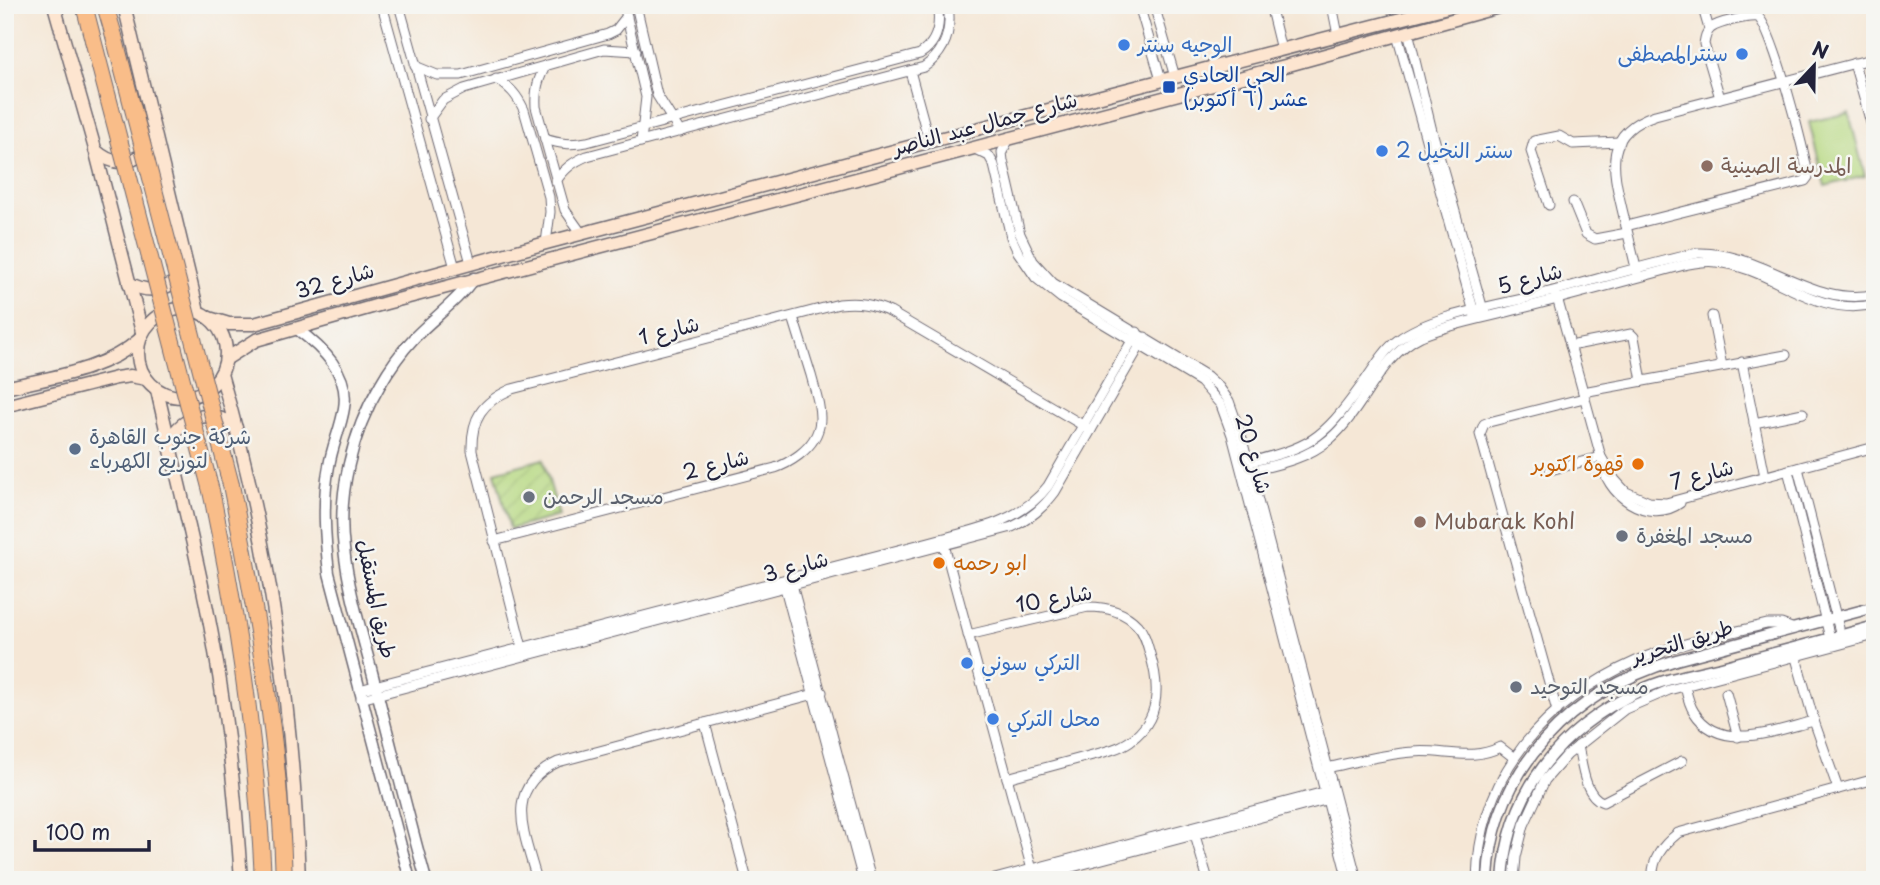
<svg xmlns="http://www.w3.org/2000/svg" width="1880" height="885" font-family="'Playpen Sans','Playpen Sans Arabic',sans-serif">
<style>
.park{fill:#b6d880;stroke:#6c7d5e;stroke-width:2}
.garden{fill:url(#garden-furrows);stroke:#6c7d5e;stroke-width:2}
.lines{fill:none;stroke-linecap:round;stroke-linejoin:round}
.minor-casing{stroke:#6c6771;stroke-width:11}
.tertiary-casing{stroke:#6c6771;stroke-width:13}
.secondary-casing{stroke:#6c6771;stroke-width:15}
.trunk-casing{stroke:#6c6771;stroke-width:18}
.minor{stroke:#fff;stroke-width:9}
.tertiary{stroke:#fff;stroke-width:10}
.secondary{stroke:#fde5d0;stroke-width:12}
.trunk{stroke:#f9bd89;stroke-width:16}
.trunk-bridge-casing{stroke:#6c6771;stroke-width:18;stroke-linecap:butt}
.trunk-bridge{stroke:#f9bd89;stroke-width:16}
.shop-dot{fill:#3f7fe0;stroke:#f6f6f2;stroke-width:2.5}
.transit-dot{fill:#1a4fb4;stroke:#f6f6f2;stroke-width:2.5}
.education-dot{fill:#8d6e63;stroke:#f6f6f2;stroke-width:2.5}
.service-dot{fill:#5c6f8a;stroke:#f6f6f2;stroke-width:2.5}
.food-dot{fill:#e8710a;stroke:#f6f6f2;stroke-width:2.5}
.worship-dot{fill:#6b7280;stroke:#f6f6f2;stroke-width:2.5}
.labels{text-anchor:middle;stroke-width:5;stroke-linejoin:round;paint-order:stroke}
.shop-label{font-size:21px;fill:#366cbe;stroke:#f6f6f2;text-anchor:start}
.transit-label{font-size:21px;fill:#164399;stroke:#f6f6f2;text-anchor:start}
.street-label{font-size:21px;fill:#22223b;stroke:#f6f6f2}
.education-label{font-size:21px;fill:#785e54;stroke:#f6f6f2;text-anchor:start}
.service-label{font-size:21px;fill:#4e5e75;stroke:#f6f6f2;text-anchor:start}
.food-label{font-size:21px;fill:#c56008;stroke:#f6f6f2;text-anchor:end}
.worship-label{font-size:21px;fill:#5b616d;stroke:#f6f6f2;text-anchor:start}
</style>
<defs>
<pattern id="garden-furrows" width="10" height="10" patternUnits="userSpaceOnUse" patternTransform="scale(1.75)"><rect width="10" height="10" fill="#b6d880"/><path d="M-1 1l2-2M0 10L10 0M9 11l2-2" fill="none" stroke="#9cb970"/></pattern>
</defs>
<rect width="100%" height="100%" fill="#f6f6f2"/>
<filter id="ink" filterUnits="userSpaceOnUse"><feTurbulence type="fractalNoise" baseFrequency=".0143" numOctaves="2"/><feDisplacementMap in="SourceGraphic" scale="14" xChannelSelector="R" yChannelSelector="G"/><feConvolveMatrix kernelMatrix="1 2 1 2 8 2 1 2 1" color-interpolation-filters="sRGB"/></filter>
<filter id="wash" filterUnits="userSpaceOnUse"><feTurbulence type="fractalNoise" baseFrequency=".00686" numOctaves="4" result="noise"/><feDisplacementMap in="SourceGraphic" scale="28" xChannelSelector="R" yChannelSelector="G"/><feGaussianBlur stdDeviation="1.57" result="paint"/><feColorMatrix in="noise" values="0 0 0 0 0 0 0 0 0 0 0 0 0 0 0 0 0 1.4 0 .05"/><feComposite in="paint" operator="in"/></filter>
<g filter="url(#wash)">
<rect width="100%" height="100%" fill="#f5e7d6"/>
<path class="park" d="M1849 113 1865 176 1825 186 1809 122Z"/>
<path class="garden" d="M543 459 559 516 510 529 495 472Z"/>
</g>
<g filter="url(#ink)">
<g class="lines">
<g class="minor-casing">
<g id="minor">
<path d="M382 5 455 268"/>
<path d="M399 5 471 263"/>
<path d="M624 5 646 97 641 142"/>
<path d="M636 5 657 95 680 132"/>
<path d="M1139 5 1161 80"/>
<path d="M1154 5 1175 77"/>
<path d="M1270 5 1281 50"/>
<path d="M1332 5 1338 35"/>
<path d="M1702 5 1709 29"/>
<path d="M1408 31 1432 131 1484 313"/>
<path d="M1397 35 1475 316"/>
<path d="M1854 63 1875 137"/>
<path d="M546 65C538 79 535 90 536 107L565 210 582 234"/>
<path d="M415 66 437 75H461L608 34 616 30 627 16"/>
<path d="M910 71 929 141"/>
<path d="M496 79C510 87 517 95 524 110L549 197 550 212 546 243"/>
<path d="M429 119 443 100 464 89 604 49 636 51"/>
<path d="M1010 137 1002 152 1003 161 1020 234 1033 261 1053 283 1207 376 1219 387 1229 401 1240 432 1357 880"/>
<path d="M545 139C560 144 571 145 587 142L920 54C937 43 941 25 937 5"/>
<path d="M975 149 989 156 994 165 1011 237 1018 252 1036 278 1061 298 1201 382 1221 405 1232 435 1348 880"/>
<path d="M556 181C565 168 573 162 587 156L924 67C946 52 952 31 948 5"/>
<path d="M1573 202 1586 234 1595 239 1627 233"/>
<path d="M1549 205 1531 151 1534 141 1559 136 1573 144 1620 142"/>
<path d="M1626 226 1805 181 1808 177C1806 154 1772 27 1758 17 1748 16 1719 22 1711 28 1706 32 1705 37 1704 44L1720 98"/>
<path d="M1637 272C1632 251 1627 230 1622 209 1612 167 1604 132 1655 115L1875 58"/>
<path d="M1556 294 1601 457 1615 480 1626 492 1649 502 1666 503 1875 447"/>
<path d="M1712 316 1722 366"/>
<path d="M1570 346 1631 334 1634 337 1642 381"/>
<path d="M1742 362 1765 476"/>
<path d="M1583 392 1786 355"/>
<path d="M1754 423 1803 413"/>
<path d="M1602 459C1603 494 1649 526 1680 503"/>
<path d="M1243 464C1311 446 1320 443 1362 385 1373 370 1383 351 1398 340 1429 316 1495 306 1534 296 1589 282 1643 265 1698 253 1762 251 1814 309 1875 294"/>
<path d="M1798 468 1841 636"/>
<path d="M1550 470 1601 457"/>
<path d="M1788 470 1830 638"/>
<path d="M1247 472C1276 465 1307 459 1330 439 1364 410 1379 356 1421 336 1449 324 1489 317 1519 309 1574 295 1629 280 1684 265 1694 263 1705 260 1716 262 1772 267 1815 319 1875 304"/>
<path d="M494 541 775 468C784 465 791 461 799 455 830 431 820 408 811 375 805 356 799 336 793 317"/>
<path d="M943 541 1034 877"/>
<path d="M791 581 871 880"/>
<path d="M784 584 863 880"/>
<path d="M968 635 1088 607C1106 607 1124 611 1137 625 1145 633 1147 644 1150 654 1160 686 1161 719 1130 741 1117 750 1100 753 1085 757 1059 764 1033 771 1007 778"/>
<path d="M524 655 472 451C471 418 482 402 512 389L839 304C859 302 872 304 890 312L1091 430"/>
<path d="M1796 658 1814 721 1838 789"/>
<path d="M1685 686C1687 695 1689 705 1694 712 1720 754 1776 730 1814 721"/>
<path d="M359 690 925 543C969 531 1019 524 1048 486L1137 332"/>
<path d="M1726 693 1738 737"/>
<path d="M361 699 1012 527C1031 518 1043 508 1055 492L1145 337"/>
<path d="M1557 711 1480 434 1484 424 1489 422 1584 398"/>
<path d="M705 723 747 880"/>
<path d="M1578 746C1582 763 1584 796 1603 802L1682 761"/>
<path d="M1327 768C1355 762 1384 754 1413 752 1443 749 1472 762 1500 747L1513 757"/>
<path d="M1194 832 1208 880"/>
<path d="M537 880C524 833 502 788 558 762L822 692"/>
<path d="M991 880 1328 791"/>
<path d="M1023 880 1329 799"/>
<path d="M1477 880C1479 774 1545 701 1638 660 1675 644 1727 634 1767 624H1781L1794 629"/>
<path d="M1514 880 1516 857 1524 825 1545 780 1567 755 1625 709 1669 690 1875 635"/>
<path d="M1653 880C1651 859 1663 845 1678 833L1875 779"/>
</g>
</g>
<g class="tertiary-casing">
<g id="tertiary">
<path d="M297 329C322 348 350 373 344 408 341 428 332 446 329 466 322 501 325 538 329 573L410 880"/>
<path d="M426 880C408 815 392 749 375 684 364 639 349 595 344 549 337 495 352 432 380 385 389 369 401 352 414 338 434 317 457 302 474 278"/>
<path d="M1488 880C1492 768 1573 691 1676 660L1875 607"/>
<path d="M1503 880C1508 791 1560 729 1639 691 1665 678 1697 673 1725 666 1775 653 1825 640 1875 626"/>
</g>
</g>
<g class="secondary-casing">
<g id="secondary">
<path d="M54 5 95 149 142 332"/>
<path d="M124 5 198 312"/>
<path d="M95 150C115 168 129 164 150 150"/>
<path d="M129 283C148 294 168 291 182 275"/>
<circle cx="182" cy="353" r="44"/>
<path d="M209 318 229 324H254L546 243 1109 94 1455 5"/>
<path d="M226 359 256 340 386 303 1285 66 1506 5"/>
<path d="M221 374C269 537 293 710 299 880"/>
<path d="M5 388C51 377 103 371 139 340"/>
<path d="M157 390C176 475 199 560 214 646 228 723 236 801 241 880"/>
<path d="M5 406 116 378 130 376 146 379"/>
<path d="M169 442C182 414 213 408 236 428"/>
</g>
</g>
<g class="trunk-casing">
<g id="trunk">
<path d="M84 5 93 40"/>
<path d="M105 5 114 36"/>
<path d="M231 485C257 615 280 747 284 880"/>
<path d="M211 491C238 619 257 749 263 880"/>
</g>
</g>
<use href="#minor" class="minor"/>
<use href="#tertiary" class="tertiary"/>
<use href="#secondary" class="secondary"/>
<use href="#trunk" class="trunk"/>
<g class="trunk-bridge-casing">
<g id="trunk-bridge">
<path d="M114 36 231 485"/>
<path d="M93 40 211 491"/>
</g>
</g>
<use href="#trunk-bridge" class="trunk-bridge"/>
</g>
</g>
<g class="shop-dot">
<circle cx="1124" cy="45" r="7"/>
<circle cx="1742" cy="54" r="7"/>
<circle cx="1382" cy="151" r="7"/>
<circle cx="967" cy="663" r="7"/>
<circle cx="993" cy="719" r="7"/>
</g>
<rect class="transit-dot" x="1162" y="80" width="14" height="14" rx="3.5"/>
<g class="education-dot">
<circle cx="1707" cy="166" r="7"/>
<circle cx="1420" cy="522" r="7"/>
</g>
<circle class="service-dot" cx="75" cy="449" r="7"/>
<g class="food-dot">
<circle cx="1638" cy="464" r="7"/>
<circle cx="939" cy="563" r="7"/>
</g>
<g class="worship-dot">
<circle cx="529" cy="497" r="7"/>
<circle cx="1622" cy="536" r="7"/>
<circle cx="1516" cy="687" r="7"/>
</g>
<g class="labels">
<g class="shop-label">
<text x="1138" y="52">الوجيه سنتر</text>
<text x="1728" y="61" text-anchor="end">سنترالمصطفى</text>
<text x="1396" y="158">سنتر النخيل 2</text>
<text x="981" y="670">التركي سوني</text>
<text x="1007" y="726">محل التركي</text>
</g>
<g class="transit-label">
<text x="1183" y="82">الحي الحادي<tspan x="1183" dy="24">عشر (٦ أكتوبر)</tspan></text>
</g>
<g class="street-label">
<text transform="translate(985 124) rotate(-15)" y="7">شارع جمال عبد الناصر</text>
<text transform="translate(1530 279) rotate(-15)" y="7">شارع 5</text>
<text transform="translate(335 281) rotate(-16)" y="7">شارع 32</text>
<text transform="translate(669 331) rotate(-14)" y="7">شارع 1</text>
<text transform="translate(1253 454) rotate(74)" y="7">شارع 20</text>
<text transform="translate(716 465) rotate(-14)" y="7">شارع 2</text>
<text transform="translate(1702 475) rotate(-15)" y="7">شارع 7</text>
<text transform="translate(796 567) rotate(-15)" y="7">شارع 3</text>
<text transform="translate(376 599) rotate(78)" y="7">طريق المستقبل</text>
<text transform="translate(1054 599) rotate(-10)" y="7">شارع 10</text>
<text transform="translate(1682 642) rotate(-17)" y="7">طريق التحرير</text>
</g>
<g class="education-label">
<text x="1721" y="173">المدرسة الصينية</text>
<text x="1434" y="529">Mubarak Kohl</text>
</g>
<g class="service-label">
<text x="89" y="444">شركة جنوب القاهرة<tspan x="89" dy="24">لتوزيع الكهرباء</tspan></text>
</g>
<g class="food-label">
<text x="1624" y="471">قهوة اكتوبر</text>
<text x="953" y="570" text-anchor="start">ابو رحمه</text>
</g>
<g class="worship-label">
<text x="543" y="504">مسجد الرحمن</text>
<text x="1636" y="543">مسجد المغفرة</text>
<text x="1530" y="694">مسجد التوحيد</text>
</g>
</g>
<rect width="1880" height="885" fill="none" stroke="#f6f6f2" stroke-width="28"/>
<g transform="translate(1814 66) rotate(22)" stroke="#f6f6f2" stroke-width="5" paint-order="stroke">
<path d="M0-5L12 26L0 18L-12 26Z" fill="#22223b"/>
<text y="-10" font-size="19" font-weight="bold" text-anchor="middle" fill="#22223b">N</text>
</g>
<path d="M35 840v10h114v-10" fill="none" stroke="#22223b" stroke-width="3.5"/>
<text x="46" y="840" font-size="21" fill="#22223b" stroke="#f6f6f2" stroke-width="5" paint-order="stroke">100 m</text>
</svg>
